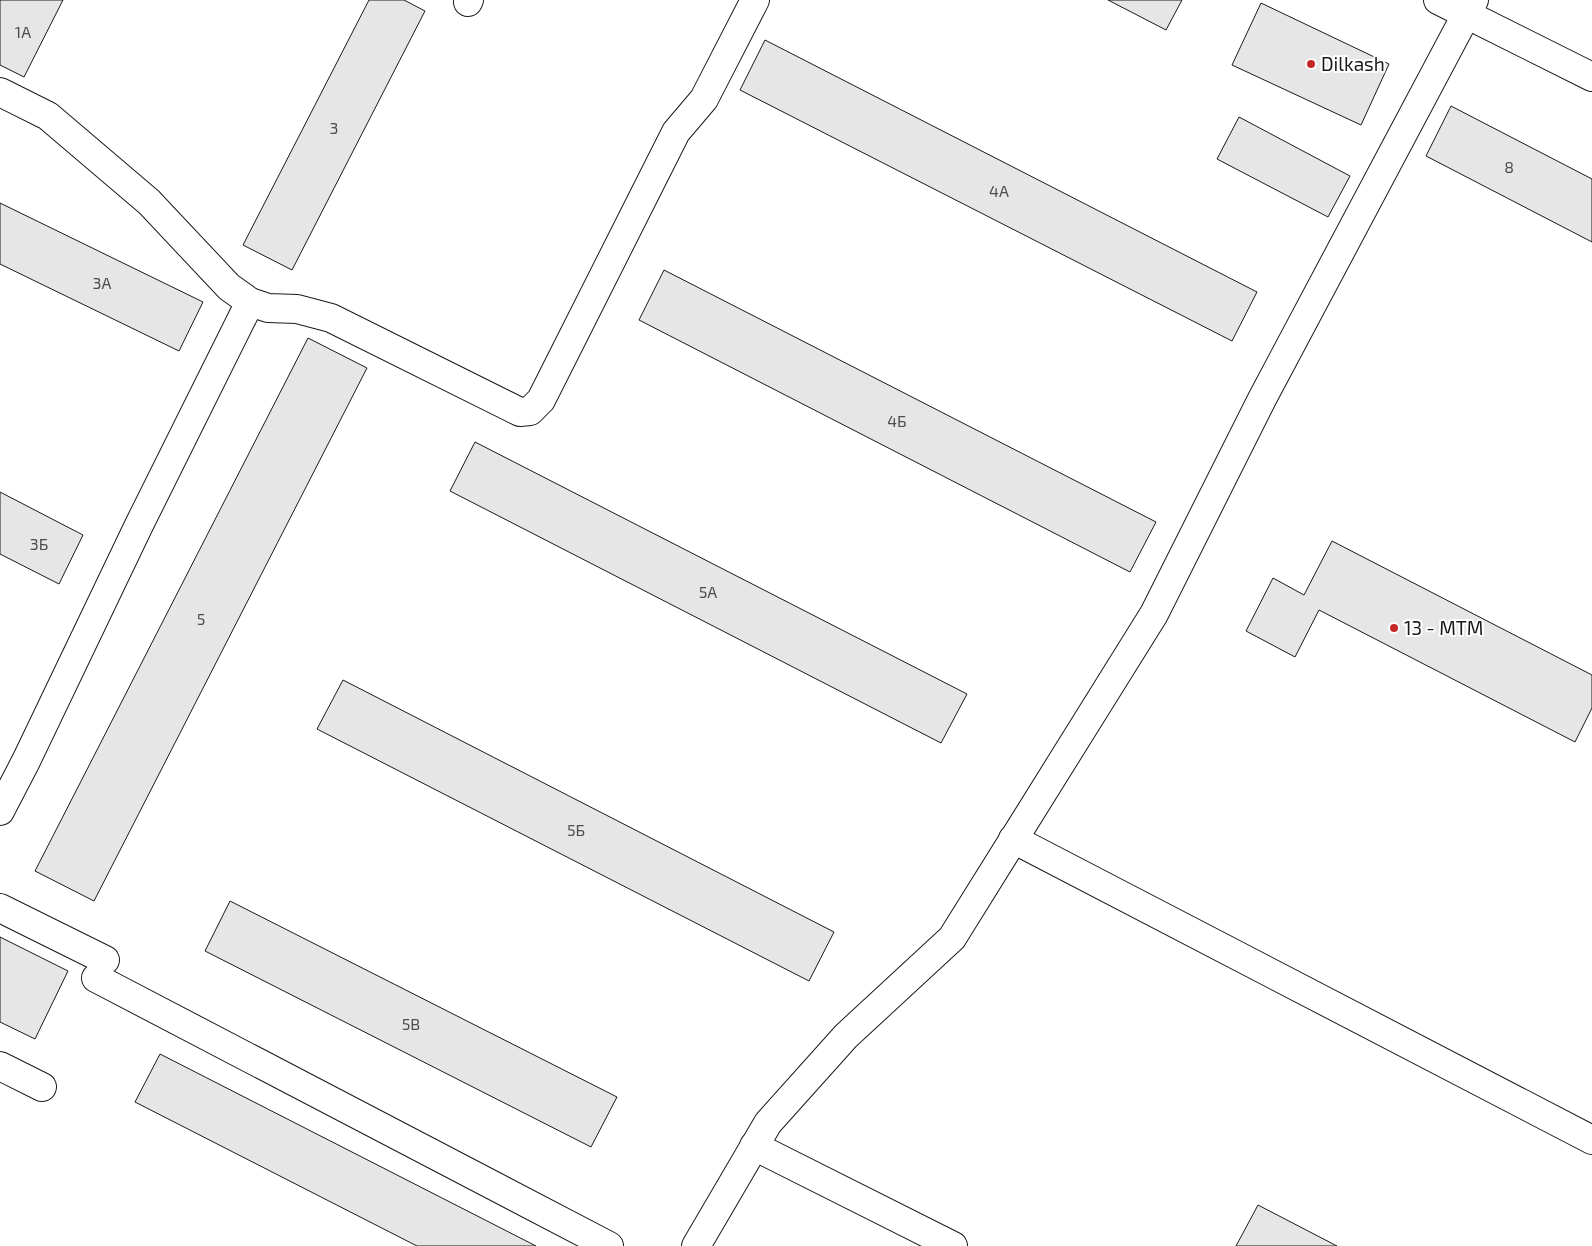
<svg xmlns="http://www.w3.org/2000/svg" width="1592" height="1246" font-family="'Exo 2',sans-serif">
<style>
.building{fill:#e6e6e6;stroke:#1a1a1a}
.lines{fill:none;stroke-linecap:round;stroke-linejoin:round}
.minor-casing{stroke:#1a1a1a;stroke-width:30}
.minor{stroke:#fff;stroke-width:28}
.poi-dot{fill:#c62828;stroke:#fff;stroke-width:2}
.labels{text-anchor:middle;stroke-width:4;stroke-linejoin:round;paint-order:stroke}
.number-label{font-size:16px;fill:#4d4d4d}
.poi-label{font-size:19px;fill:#1a1a1a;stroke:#fff;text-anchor:start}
</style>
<rect width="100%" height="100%" fill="#fff"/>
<g class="building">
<path d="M0 0H63L24 77 0 65Z"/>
<path d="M369 0H404L425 11 292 270 243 245Z"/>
<path d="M1108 0H1182L1166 30Z"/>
<path d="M1261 3 1389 64 1361 125 1232 65Z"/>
<path d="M765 40 1257 292 1232 341 740 90Z"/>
<path d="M1451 106 1592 179V242L1426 156Z"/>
<path d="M1239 117 1350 176 1328 217 1217 159Z"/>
<path d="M0 203 203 302 179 351 0 264Z"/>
<path d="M664 270 1156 522 1130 572 639 320Z"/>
<path d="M308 338 367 368 94 901 35 871Z"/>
<path d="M475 442 967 694 941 743 450 491Z"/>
<path d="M0 492 83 535 59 584 0 554Z"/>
<path d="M1332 541 1592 675V708L1575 742 1319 610 1295 657 1246 631 1273 578 1304 595Z"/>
<path d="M343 680 834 932 809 981 317 729Z"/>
<path d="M230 901 617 1097 591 1147 205 951Z"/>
<path d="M0 937 68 971 35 1039 0 1022Z"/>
<path d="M160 1054 536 1246H417L135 1102Z"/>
<path d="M1258 1205 1337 1246H1236Z"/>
</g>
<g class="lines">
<g class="minor-casing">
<g id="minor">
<path d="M1438 0 1592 77"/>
<path d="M468 2 469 0"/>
<path d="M0 92 48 116 149 202 229 287 250 302 268 308 297 309 331 318 520 412 530 411 541 400 676 132 704 99 755 0"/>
<path d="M0 811 26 761 139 525 250 302"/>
<path d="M1013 839 1592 1140"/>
<path d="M0 908 105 960"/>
<path d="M96 978 609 1246"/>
<path d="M0 1066 42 1087"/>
<path d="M754 1146 953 1246"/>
<path d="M696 1246 768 1123 846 1036 952 938 1154 614 1262 399 1474 0"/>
</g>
</g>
<use href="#minor" class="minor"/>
</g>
<g class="poi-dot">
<circle cx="1311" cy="64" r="5"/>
<circle cx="1394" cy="628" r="5"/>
</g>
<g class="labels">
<g class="number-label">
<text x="23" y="38">1А</text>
<text x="334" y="134">3</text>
<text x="1509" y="173">8</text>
<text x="999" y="197">4А</text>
<text x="102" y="289">3А</text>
<text x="897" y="427">4Б</text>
<text x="39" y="550">3Б</text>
<text x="708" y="598">5А</text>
<text x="201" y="625">5</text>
<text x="576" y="836">5Б</text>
<text x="411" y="1030">5В</text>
</g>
<g class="poi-label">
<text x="1321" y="71">Dilkash</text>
<text x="1404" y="635">13 - MTM</text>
</g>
</g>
</svg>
